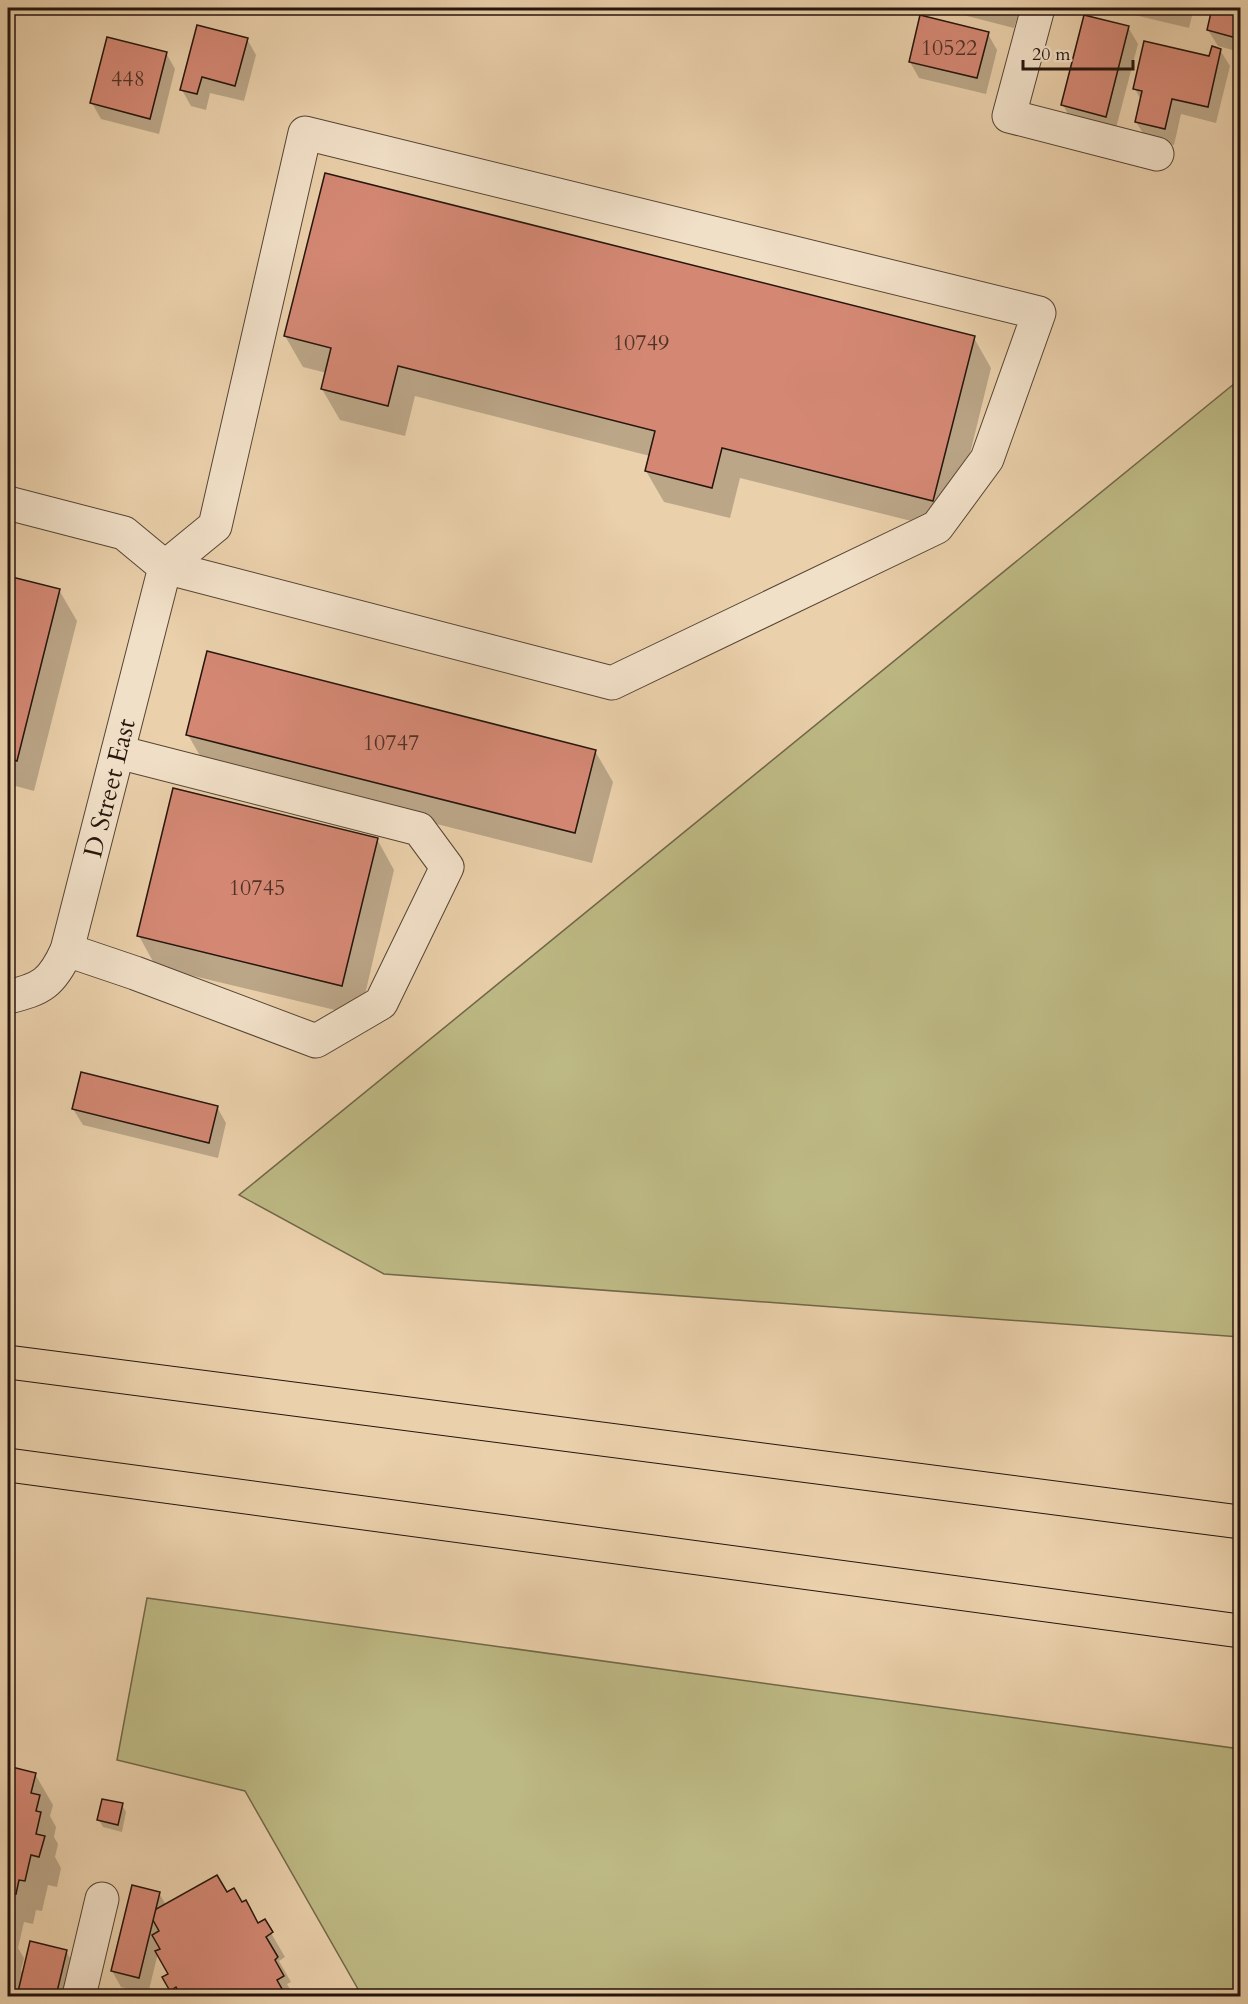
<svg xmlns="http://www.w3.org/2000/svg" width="1248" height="2004" font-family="Cardo,serif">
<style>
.green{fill:#bdb984;stroke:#716748;stroke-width:1.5}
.shadow{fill:#0003}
.building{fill:#d48874;stroke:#25150c;stroke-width:1.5}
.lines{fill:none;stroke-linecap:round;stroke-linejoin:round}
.minor-casing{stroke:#564434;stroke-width:35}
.highway-casing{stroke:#25150c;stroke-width:35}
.minor{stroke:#f1e0c8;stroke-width:33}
.highway{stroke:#ead0ab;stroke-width:33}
.labels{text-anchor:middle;stroke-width:6;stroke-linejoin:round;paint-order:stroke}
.number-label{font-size:22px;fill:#513226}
.street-label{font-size:26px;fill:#25150c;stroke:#f1e0c8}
</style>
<rect width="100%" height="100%" fill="#ead0ab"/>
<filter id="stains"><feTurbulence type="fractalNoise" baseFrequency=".00333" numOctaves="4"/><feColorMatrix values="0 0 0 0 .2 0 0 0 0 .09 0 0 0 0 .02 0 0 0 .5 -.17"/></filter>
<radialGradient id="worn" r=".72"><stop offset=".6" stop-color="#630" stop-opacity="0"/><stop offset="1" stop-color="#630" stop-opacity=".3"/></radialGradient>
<g class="green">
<path d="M1240 379V1337L384 1274 239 1195Z"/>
<path d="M147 1598 1240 1749V1996H362L245 1791 117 1760Z"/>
</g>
<g class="shadow">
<path d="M936 8H1020L1014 28Z"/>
<path d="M1105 8H1194L1189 28Z"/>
<path d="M1214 8H1240V52L1218 46 1208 30Z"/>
<path d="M1128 27 1138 44 1115 132 1072 121 1063 105Z"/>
<path d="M988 34 997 50 986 94 919 78 910 62Z"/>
<path d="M247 39 256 55 244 101 210 93 206 110 191 106 182 90Z"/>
<path d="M1220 50 1230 66 1216 123 1181 114 1174 145 1146 138 1136 122 1141 100 1135 89 1210 58Z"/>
<path d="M166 53 175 69 159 134 101 119 92 103Z"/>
<path d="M285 336 974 338 991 368 951 531 740 478 730 518 664 502 646 471 650 456 415 396 405 436 340 420 322 389 327 373 303 367Z"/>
<path d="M8 577 59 590 77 621 34 791 8 784Z"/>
<path d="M188 735 595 751 613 782 592 863 206 766Z"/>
<path d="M377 839 394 870 360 1016 156 967 139 936Z"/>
<path d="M217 1107 226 1123 218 1158 83 1125 73 1109Z"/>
<path d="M8 1768 35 1774 53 1805 50 1816 56 1827 54 1837 58 1844 55 1857 61 1868 57 1887 48 1885 42 1911 36 1910 33 1924 24 1922 18 1948 24 1958 21 1970 23 1974 66 1951 75 1967 68 1996H8Z"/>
<path d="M122 1805 126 1812 122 1832 103 1827 99 1820Z"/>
<path d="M159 1893 166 1905 227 1895 258 1925 264 1921 285 1957 279 1961 291 1982 287 1984 294 1996H175L164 1978 170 1974 158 1953 148 1994 121 1987 112 1971Z"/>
</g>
<g class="building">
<path d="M1158 8H1181L1180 13Z"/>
<path d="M1212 8H1240V39L1207 30Z"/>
<path d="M920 15 989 32 977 78 909 62Z"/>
<path d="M1084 15 1129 26 1106 117 1061 105Z"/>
<path d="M197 25 248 38 235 86 202 77 197 94 180 90Z"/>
<path d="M107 37 167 52 150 119 90 103Z"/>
<path d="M1144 41 1209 56 1212 46 1221 49 1208 107 1172 99 1165 129 1135 122 1142 91 1133 89Z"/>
<path d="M325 173 975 336 933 501 722 448 712 488 645 471 655 431 398 366 388 406 321 389 331 348 284 336Z"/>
<path d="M8 576 60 589 17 761 8 758Z"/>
<path d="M207 651 596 750 575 833 186 735Z"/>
<path d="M173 788 378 838 342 986 137 936Z"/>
<path d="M81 1072 218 1106 209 1143 72 1109Z"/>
<path d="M8 1766 36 1773 31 1793 40 1795 36 1811 41 1812 36 1834 45 1836 39 1857 31 1855 25 1881 19 1880 16 1894 8 1892Z"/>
<path d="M102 1799 123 1803 118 1825 97 1820Z"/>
<path d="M217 1875 227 1892 234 1888 242 1902 246 1900 258 1923 265 1919 273 1932 266 1937 278 1957 275 1960 284 1976 277 1980 286 1996H181L176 1987 170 1991 162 1977 168 1974 155 1951 160 1949 152 1935 159 1931 149 1913Z"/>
<path d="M132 1885 160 1892 139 1978 111 1971Z"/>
<path d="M30 1941 67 1950 56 1996H17Z"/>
</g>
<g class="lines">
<g class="minor-casing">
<g id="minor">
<path d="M1038 8 1009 116 1157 154"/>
<path d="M8 503 124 533 165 567 612 683 937 527 987 459 1039 313 305 133 215 526 165 567 67 950C52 983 42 989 8 997"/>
<path d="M67 950 135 973 316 1041 381 1003 447 867 419 829 118 752"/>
<path d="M79 1996 102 1899"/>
</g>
</g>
<g class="highway-casing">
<g id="highway">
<path d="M8 1362 1240 1522"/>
<path d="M8 1465 1240 1631"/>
</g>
</g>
<use href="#minor" class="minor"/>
<use href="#highway" class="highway"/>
</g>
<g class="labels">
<g class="number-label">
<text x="949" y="55">10522</text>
<text x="128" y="86">448</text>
<text x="641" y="350">10749</text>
<text x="391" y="750">10747</text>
<text x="257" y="895">10745</text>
</g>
<g class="street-label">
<text transform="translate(109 788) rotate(-76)" y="9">D Street East</text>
</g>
</g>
<rect width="1248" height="2004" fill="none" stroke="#ead0ab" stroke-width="30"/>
<rect x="9" y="9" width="1230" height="1986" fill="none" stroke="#25150c" stroke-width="3"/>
<rect x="15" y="15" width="1218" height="1974" fill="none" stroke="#25150c" stroke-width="1.5"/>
<path d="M1023 60v9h110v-9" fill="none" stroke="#25150c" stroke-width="3"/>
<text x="1032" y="60" font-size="18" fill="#25150c" stroke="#f1e0c8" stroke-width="4.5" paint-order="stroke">20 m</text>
<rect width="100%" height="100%" filter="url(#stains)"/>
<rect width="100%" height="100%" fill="url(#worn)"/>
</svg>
